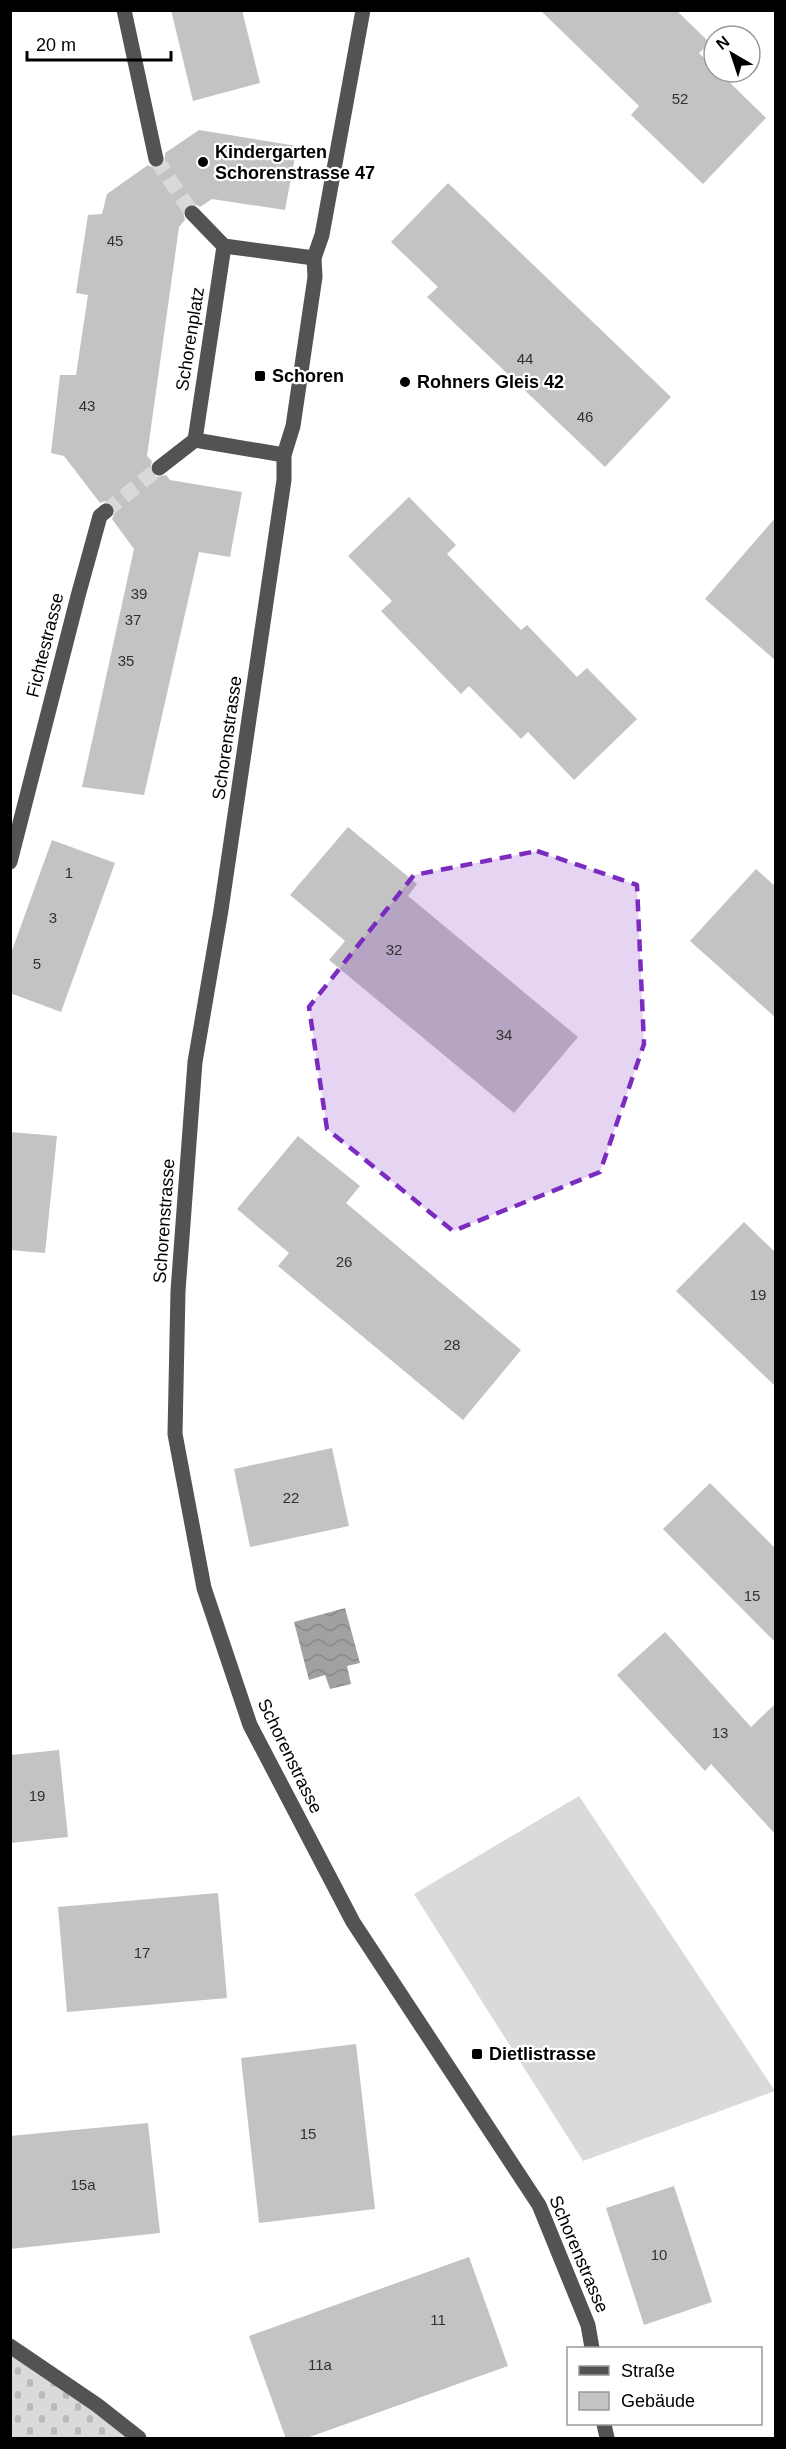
<svg xmlns="http://www.w3.org/2000/svg" width="786" height="2449" font-family="Helvetica,sans-serif">
<style>
.cemetery{fill:url(#cemetery-stones)}
.pitch{fill:#dadada}
.water{fill:url(#water-waves)}
.building{fill:#c3c3c3}
.lines{fill:none;stroke-linecap:round;stroke-linejoin:round}
.minor-tunnel{stroke:#d9d9d9;stroke-width:15;stroke-dasharray:15 8;stroke-linecap:butt}
.minor{stroke:#535353;stroke-width:15}
.marked{fill:#7b2cbf;fill-opacity:0.2;stroke:#7b2cbf;stroke-width:4.5;stroke-dasharray:12 8;stroke-linejoin:round}
.poi-dot{fill:#000;stroke:#fff;stroke-width:2}
.labels{text-anchor:middle;stroke-width:4.5;stroke-linejoin:round;paint-order:stroke}
.number-label{font-size:15px;fill:#313131}
.poi-label{font-size:18px;font-weight:bold;fill:#000;stroke:#fff;text-anchor:start}
.street-label{font-size:18px;fill:#000;stroke:#fff}
</style>
<defs>
<pattern id="cemetery-stones" width="16" height="16" patternUnits="userSpaceOnUse" patternTransform="scale(1.5)"><rect width="16" height="16" fill="#dadada"/><path d="M2 7V4a2 2 0 0 1 4 0v3zM10 15v-3a2 2 0 0 1 4 0v3z" fill="#b9b9b9"/></pattern>
<pattern id="water-waves" width="16" height="10" patternUnits="userSpaceOnUse" patternTransform="scale(1.5)"><rect width="16" height="10" fill="#a1a1a1"/><path d="M0 5q4-4 8 0t8 0" fill="none" stroke="#898989"/></pattern>
</defs>
<rect width="100%" height="100%" fill="#fff"/>
<path class="cemetery" d="M10 2346 139 2438H11Z"/>
<path class="pitch" d="M579 1796 775 2091 583 2161 414 1894Z"/>
<path class="water" d="M345 1608 360 1663 347 1666 351 1684 330 1689 325 1675 309 1680 294 1622Z"/>
<g class="building">
<path d="M171 10H242L260 83 193 101Z"/>
<path d="M540 10H676L710 43 699 53 714 68V72H719L766 118 703 184 631 115 639 106Z"/>
<path d="M199 130 297 146 285 210 212 199 200 207 195 204H189L183 211 185 220 179 227 147 456 152 461 150 470 156 477 166 475 170 480 242 492 230 557 199 552 144 795 82 787 134 549 112 519 116 510 113 504 105 501 100 503 64 456 51 453 60 375H76L88 295 76 293 88 215 102 214 107 194 148 165 154 168 162 167 165 161V153Z"/>
<path d="M448 183 671 397 605 467 427 297 438 287 391 242Z"/>
<path d="M409 497 456 545 447 554 521 630 527 625 577 677 587 668 637 719 574 780 528 732 521 739 469 686 461 694 381 611 392 601 348 556Z"/>
<path d="M776 517V661L705 599Z"/>
<path d="M348 827 417 884 408 896 578 1037 514 1113 329 960 345 941 290 895Z"/>
<path d="M52 840 115 863 61 1012 10 993V956Z"/>
<path d="M756 869 776 887V1018L690 941Z"/>
<path d="M10 1132 57 1136 45 1253 10 1250Z"/>
<path d="M298 1136 360 1186 346 1203 521 1350 463 1420 278 1266 289 1253 237 1209Z"/>
<path d="M744 1222 776 1253V1387L676 1291Z"/>
<path d="M332 1448 349 1526 250 1547 234 1469Z"/>
<path d="M710 1483 776 1549V1643L663 1529Z"/>
<path d="M665 1632 751 1727 776 1703V1835L711 1764 705 1771 617 1675Z"/>
<path d="M59 1750 68 1837 10 1843V1755Z"/>
<path d="M218 1893 227 1998 67 2012 58 1907Z"/>
<path d="M356 2044 375 2209 259 2223 241 2058Z"/>
<path d="M148 2123 160 2233 10 2249V2136Z"/>
<path d="M674 2186 712 2302 644 2325 606 2208Z"/>
<path d="M469 2257 508 2366 304 2439H286L249 2336Z"/>
</g>
<g class="lines">
<g class="minor-tunnel">
<path d="M156 159 192 213"/>
<path d="M106 511 159 468"/>
</g>
<g class="minor">
<path d="M124 10 156 159"/>
<path d="M363 10 322 235 314 258 315 277 293 426 284 455V480L221 910 195 1062 178 1291 175 1434 204 1588 250 1725 353 1922 539 2205 588 2325 592 2348"/>
<path d="M192 213 224 246"/>
<path d="M284 455 195 440 224 246 314 258"/>
<path d="M159 468 195 440"/>
<path d="M10 862 78 596 100 516 106 511"/>
<path d="M10 2346 97 2405 139 2438"/>
<path d="M604 2424 607 2438"/>
</g>
</g>
<path class="marked" d="M537 851 637 885 644 1044 600 1172 453 1231 327 1129 309 1007 414 875Z"/>
<g class="poi-dot">
<circle cx="203" cy="162" r="6"/>
<rect x="254" y="370" width="12" height="12" rx="3"/>
<circle cx="405" cy="382" r="6"/>
<rect x="471" y="2048" width="12" height="12" rx="3"/>
</g>
<g class="labels">
<g class="number-label">
<text x="680" y="104">52</text>
<text x="115" y="246">45</text>
<text x="525" y="364">44</text>
<text x="87" y="411">43</text>
<text x="585" y="422">46</text>
<text x="139" y="599">39</text>
<text x="133" y="625">37</text>
<text x="126" y="666">35</text>
<text x="69" y="878">1</text>
<text x="53" y="923">3</text>
<text x="394" y="955">32</text>
<text x="37" y="969">5</text>
<text x="504" y="1040">34</text>
<text x="344" y="1267">26</text>
<text x="758" y="1300">19</text>
<text x="452" y="1350">28</text>
<text x="291" y="1503">22</text>
<text x="752" y="1601">15</text>
<text x="720" y="1738">13</text>
<text x="37" y="1801">19</text>
<text x="142" y="1958">17</text>
<text x="308" y="2139">15</text>
<text x="83" y="2190">15a</text>
<text x="659" y="2260">10</text>
<text x="438" y="2325">11</text>
<text x="320" y="2370">11a</text>
</g>
<g class="poi-label">
<text x="215" y="158">Kindergarten<tspan x="215" dy="21">Schorenstrasse 47</tspan></text>
<text x="272" y="382">Schoren</text>
<text x="417" y="388">Rohners Gleis 42</text>
<text x="489" y="2060">Dietlistrasse</text>
</g>
<g class="street-label">
<text transform="translate(190 339) rotate(-81)" y="6">Schorenplatz</text>
<text transform="translate(45 645) rotate(-76)" y="6">Fichtestrasse</text>
<text transform="translate(227 738) rotate(-82)" y="6">Schorenstrasse</text>
<text transform="translate(164 1221) rotate(-86)" y="6">Schorenstrasse</text>
<text transform="translate(290 1756) rotate(64)" y="6">Schorenstrasse</text>
<text transform="translate(579 2254) rotate(67)" y="6">Schorenstrasse</text>
</g>
</g>
<rect width="786" height="2449" fill="none" stroke="#000000" stroke-width="24"/>
<rect x="567" y="2347" width="195" height="78" fill="#ffffff" stroke="#999999" stroke-width="1.5"/>
<rect x="579" y="2366" width="30" height="9" fill="#535353" stroke="#999999" stroke-width="1.5"/>
<text x="621" y="2377" font-size="18" fill="#000000">Straße</text>
<rect x="579" y="2392" width="30" height="18" fill="#c3c3c3" stroke="#999999" stroke-width="1.5"/>
<text x="621" y="2407" font-size="18" fill="#000000">Gebäude</text>
<g transform="translate(732 54) rotate(321)"><circle r="28" fill="#ffffff" stroke="#999999" stroke-width="1.5"/>
<path d="M0-4.5L10 22L0 15L-10 22Z" fill="#000000"/>
<text y="-9" font-size="16" font-weight="bold" text-anchor="middle" fill="#000000">N</text>
</g>
<path d="M27 51v9h144v-9" fill="none" stroke="#000000" stroke-width="3"/>
<text x="36" y="51" font-size="18" fill="#000000" stroke="#ffffff" stroke-width="4.5" paint-order="stroke">20 m</text>
</svg>
